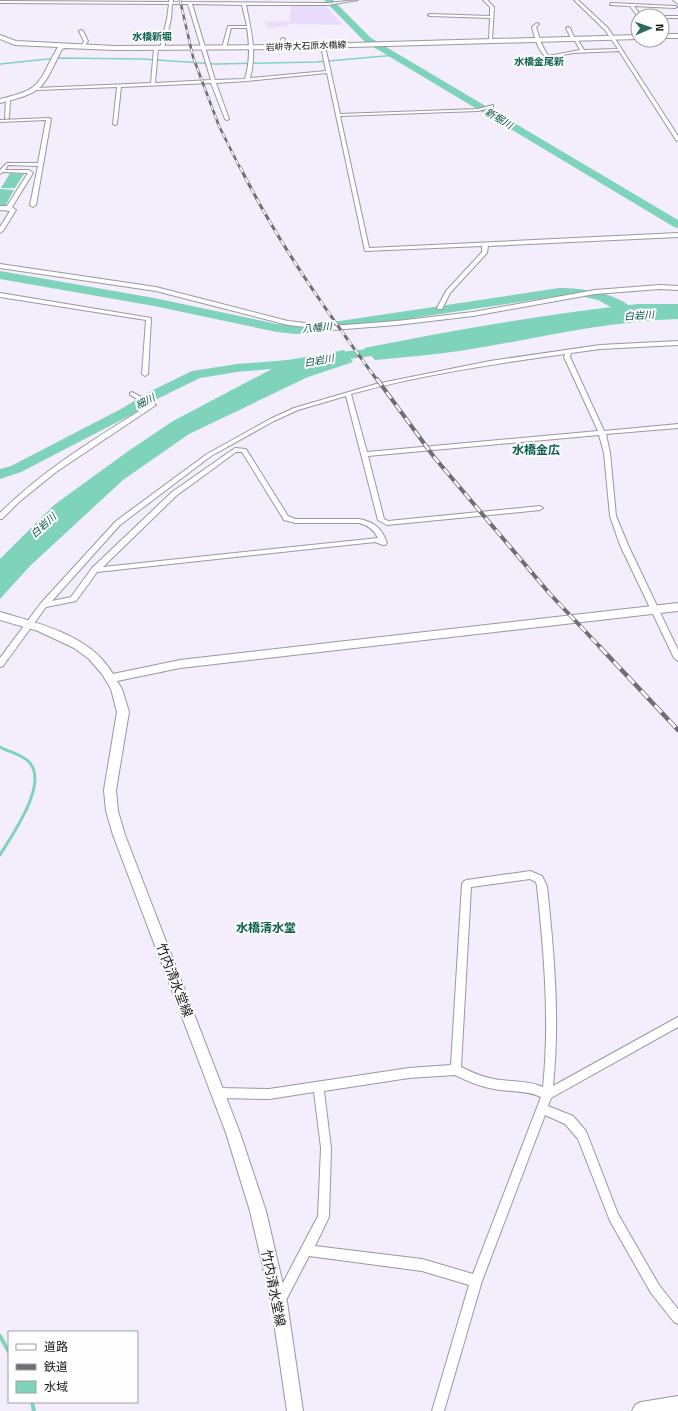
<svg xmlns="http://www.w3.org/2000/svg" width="678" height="1411" font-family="'Titillium Web','Noto Sans JP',sans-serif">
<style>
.green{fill:#eadcfc}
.water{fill:#7ed3ba}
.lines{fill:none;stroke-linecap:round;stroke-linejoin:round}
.stream-far2{stroke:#7ed3ba;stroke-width:1.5}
.stream-far1{stroke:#7ed3ba;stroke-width:3}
.stream{stroke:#7ed3ba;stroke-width:4}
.river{fill:#7ed3ba;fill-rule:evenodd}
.street-casing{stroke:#9b96a3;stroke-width:2}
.secondary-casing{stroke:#9b96a3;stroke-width:2}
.primary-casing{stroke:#9b96a3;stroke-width:2}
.highway-casing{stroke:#9b96a3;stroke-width:2}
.street{fill:#fff;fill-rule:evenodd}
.secondary{fill:#fff;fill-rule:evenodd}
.primary{fill:#fff;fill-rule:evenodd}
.highway{fill:#fff;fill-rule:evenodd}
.rail-far3-casing{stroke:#716d75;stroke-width:2.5}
.rail-far2-casing{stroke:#716d75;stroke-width:3}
.rail-far1-casing{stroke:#716d75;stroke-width:4}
.rail-casing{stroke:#716d75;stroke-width:4.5}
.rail-far3{stroke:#fefefe;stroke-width:1.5;stroke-dasharray:5;stroke-linecap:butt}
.rail-far2{stroke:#fefefe;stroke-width:2;stroke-dasharray:6;stroke-linecap:butt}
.rail-far1{stroke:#fefefe;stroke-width:2.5;stroke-dasharray:8;stroke-linecap:butt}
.rail{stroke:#fefefe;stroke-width:3;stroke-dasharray:10;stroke-linecap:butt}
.labels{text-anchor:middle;stroke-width:4;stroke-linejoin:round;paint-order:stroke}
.far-street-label{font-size:9px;fill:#161418;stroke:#fefefe}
.far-neighbourhood-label{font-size:10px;font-weight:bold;fill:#0b5f4c;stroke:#fefefe}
.far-water-label{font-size:10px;font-style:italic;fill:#045140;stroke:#fefefe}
.neighbourhood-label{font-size:12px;font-weight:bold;fill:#0b5f4c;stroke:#fefefe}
.near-street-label{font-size:13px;fill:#161418;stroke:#fefefe}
</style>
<rect width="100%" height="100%" fill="#f4eefc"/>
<path class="green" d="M291 4 325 5 343 25 289 24 288 26 268 28 264 21 289 22Z"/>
<g class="water">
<path d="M10 173 24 174 15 188H1Z"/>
<path d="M0 189 14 190 5 206H0Z"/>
<path d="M638 304H678V319C604 321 532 340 459 351 431 355 403 357 375 360L364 348C455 330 546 314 638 304Z"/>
<path d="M344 350 353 362 308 377 189 434 123 480 30 566 0 599V559L54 505 127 452 173 421 289 360Z"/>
</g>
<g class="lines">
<path class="stream-far2" d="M0 64 58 58 142 59 216 64 317 62 396 55"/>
<path class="stream-far1" d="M0 747C9 752 24 755 30 763 48 785 12 835 0 855"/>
<g class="stream">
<path d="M0 1336 9 1352"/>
<path d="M32 1402 34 1411"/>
</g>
<g class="river">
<path d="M324 0H333L371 38 678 220V228L674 227 365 42Z"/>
<path d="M0 271 154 298 277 324 296 326 320 324 559 288C582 288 623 293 637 314L636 317 631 318 598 300 580 296H559L320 332 296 334 277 332 154 306 0 279Z"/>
<path d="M392 346 397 347 399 350 397 353 324 362 319 361 317 358 319 355 324 354Z"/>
<path d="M300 359 305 360 307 363 305 366 237 372 200 378 159 398 131 415 21 472 0 479V469L11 466 121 409 149 392 192 371 237 364Z"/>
</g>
<g class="street-casing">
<g id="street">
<path d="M169 0H173V2L328 3 358 0 328 5H246C251 30 257 53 250 78L326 71 321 46 323 45 325 46 340 114 478 109 493 105V107L478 111 340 116 369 248 678 233V237L488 246 487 253 450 293 442 309H438L437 308 446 291 482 252V246L365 251 327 73 247 81 216 83 229 119 227 120 225 119 211 83 121 87 117 124 115 125 113 124 117 87 36 90 34 89 36 88 151 83 154 48 156 47 158 48 155 83 211 80 188 4H172L171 19 164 48 162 49 160 48 167 19 169 4 0 3V1L169 2ZM192 4 242 5 247 26H228L222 48 224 49 226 48 231 28H247C250 46 250 62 245 79L215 80Z"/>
<path d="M483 0H487L494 7 492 41 489 40 490 18 430 16 428 15 430 14 490 16V7Z"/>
<path d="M574 0H578L608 28 678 136V141L676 140 619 51 573 53 547 58C538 51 535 38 532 27L537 23 539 24 536 27 541 43 548 56 580 50 574 39 571 38 566 28 568 27 570 28 574 37H576L584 50 618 49 605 30Z"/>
<path d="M611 3 675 6 677 7 675 8 634 6 641 16 638 17 630 6 610 5Z"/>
<path d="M661 16H678V18H662Z"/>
<path d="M81 30 83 31 88 41 83 48 81 47 84 41 79 31Z"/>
<path d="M283 38 285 39 283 47 280 48 281 39Z"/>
<path d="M8 98 10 99 9 118 7 119 5 118 6 99Z"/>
<path d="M49 118 51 119 36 205 33 207 30 205 38 166 8 165 5 170H29L33 173 12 207 16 210 3 231 0 233V227L10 211 0 210V206H7L28 173 3 172 0 174V170L7 163H38L46 120 0 122V120Z"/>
<path d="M0 264 156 287 288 321 332 326 397 321 473 312 595 290 660 285 678 286V290L660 289 595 294 473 316 397 325 332 330 288 325 156 291 0 268Z"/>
<path d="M0 293 151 318 148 374 145 376 142 374 146 320 0 297Z"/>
<path d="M678 341V345L600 349 571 353 570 357 604 431 678 424V428L606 434 610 453 616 516 628 545 678 650V661L674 658 620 545 610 516 604 453 599 435 368 456 384 519 388 521 540 506 543 508 540 510 387 525 378 520 346 396 298 410 274 421 211 456 120 525 52 601 71 597 92 568 172 492 235 448 246 449 288 516 295 519H359C374 522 382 528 387 543L385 545H383L375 542 97 572 76 601 46 607 3 666 0 667V658L41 603 116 521 207 454 270 419 294 408 376 384 490 361 600 345ZM565 354 564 357 598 431 367 452 351 394C421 375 493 364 565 354ZM236 452H242L284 520 295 523H359C368 525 374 530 378 538L103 567 176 496Z"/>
<path d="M132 392 156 405 56 472 19 502 2 519H0V513C44 469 96 438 149 405L130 395V393Z"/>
<path d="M530 871 542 876 547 886C554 952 560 1020 553 1086L678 1017V1027L551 1098 548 1106 573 1116 586 1131 618 1214 659 1285 678 1309V1324L674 1322 651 1293 610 1221 578 1139 565 1124 545 1115 482 1281 444 1411H432L469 1285 422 1271 309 1256 284 1304 280 1306 276 1304 274 1300 276 1296 318 1216 321 1148 314 1092 269 1099 218 1098 214 1097 213 1093 214 1089 218 1088 269 1089 409 1068 451 1065 462 884 464 881 467 880ZM530 879 536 882 537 886C544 953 550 1021 543 1087 528 1080 510 1082 494 1079 483 1077 471 1072 461 1067L471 887ZM455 1075C467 1081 481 1087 494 1089 510 1092 527 1090 541 1097L473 1274 422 1259 315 1246 329 1217 331 1148 324 1091 409 1078Z"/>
</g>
</g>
<g class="secondary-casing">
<g id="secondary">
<rect x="662" y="34" width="16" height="4"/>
<path d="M0 35 16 41 115 46 281 45 638 35V39L281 49 115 50 65 48 62 49C42 89 45 92 0 103V99C44 89 37 83 58 47L15 45 0 39Z"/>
<path d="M678 603V611L180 668 117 681 122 689 129 712 116 790 118 811 125 835 240 1133 266 1211 287 1302 303 1411H287L271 1302 250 1211 226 1133 113 835 106 811 104 790 117 712 111 689 102 674 89 659 74 648 38 631 0 620V612C40 624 91 635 113 674L180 660Z"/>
</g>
</g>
<g class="primary-casing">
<path id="primary" d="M678 1396V1411H632L635 1405 641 1402Z"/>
</g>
<g class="highway-casing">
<path id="highway" d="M673 0H678V4Z"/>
</g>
<use href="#street" class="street"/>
<use href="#secondary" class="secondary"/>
<use href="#primary" class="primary"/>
<use href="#highway" class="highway"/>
<g class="rail-far3-casing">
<path id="rail-far3" d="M180 0 193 57 219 126 240 168"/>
</g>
<g class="rail-far2-casing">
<path id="rail-far2" d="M240 167C278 243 327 312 377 380"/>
</g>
<g class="rail-far1-casing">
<path id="rail-far1" d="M377 379 434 457 550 594 601 648"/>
</g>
<g class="rail-casing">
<path id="rail" d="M600 647 678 730"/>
</g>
<use href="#rail-far3" class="rail-far3"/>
<use href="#rail-far2" class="rail-far2"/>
<use href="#rail-far1" class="rail-far1"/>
<use href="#rail" class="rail"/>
</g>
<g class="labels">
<g class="far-street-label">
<text transform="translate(306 46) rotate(-2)" y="3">岩峅寺大石原水橋線</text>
</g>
<g class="far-neighbourhood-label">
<text x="152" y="40">水橋新堀</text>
<text x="539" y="65">水橋金尾新</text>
</g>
<g class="far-water-label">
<text transform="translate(499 118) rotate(31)" y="4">新堀川</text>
<text transform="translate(639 315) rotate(-4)" y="4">白岩川</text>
<text transform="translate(317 327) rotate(-5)" y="4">八幡川</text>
<text transform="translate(319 360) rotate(-10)" y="4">白岩川</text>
<text transform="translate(145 401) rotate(-27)" y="4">細川</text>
<text transform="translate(43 525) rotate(-43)" y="4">白岩川</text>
</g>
<g class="neighbourhood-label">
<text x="536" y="454">水橋金広</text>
<text x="266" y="932">水橋清水堂</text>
</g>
<g class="near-street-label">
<text transform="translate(175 980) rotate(69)" y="5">竹内清水堂線</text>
<text transform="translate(274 1288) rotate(79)" y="5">竹内清水堂線</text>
</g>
</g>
<rect x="8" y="1331" width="130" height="72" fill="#fefefe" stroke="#a1a0a2"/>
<rect x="16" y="1344" width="20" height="6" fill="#ffffff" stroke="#a1a0a2"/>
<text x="44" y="1351" font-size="12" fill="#161418">道路</text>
<rect x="16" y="1364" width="20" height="6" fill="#716d75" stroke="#a1a0a2"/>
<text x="44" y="1371" font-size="12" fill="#161418">鉄道</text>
<rect x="16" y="1381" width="20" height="12" fill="#7ed3ba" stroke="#a1a0a2"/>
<text x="44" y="1391" font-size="12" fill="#161418">水域</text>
<g transform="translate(650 28) rotate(88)"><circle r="19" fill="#fefefe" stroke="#a1a0a2"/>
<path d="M0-3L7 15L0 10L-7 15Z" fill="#2b6b5a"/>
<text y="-6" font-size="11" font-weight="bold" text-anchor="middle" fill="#161418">N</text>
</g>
</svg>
